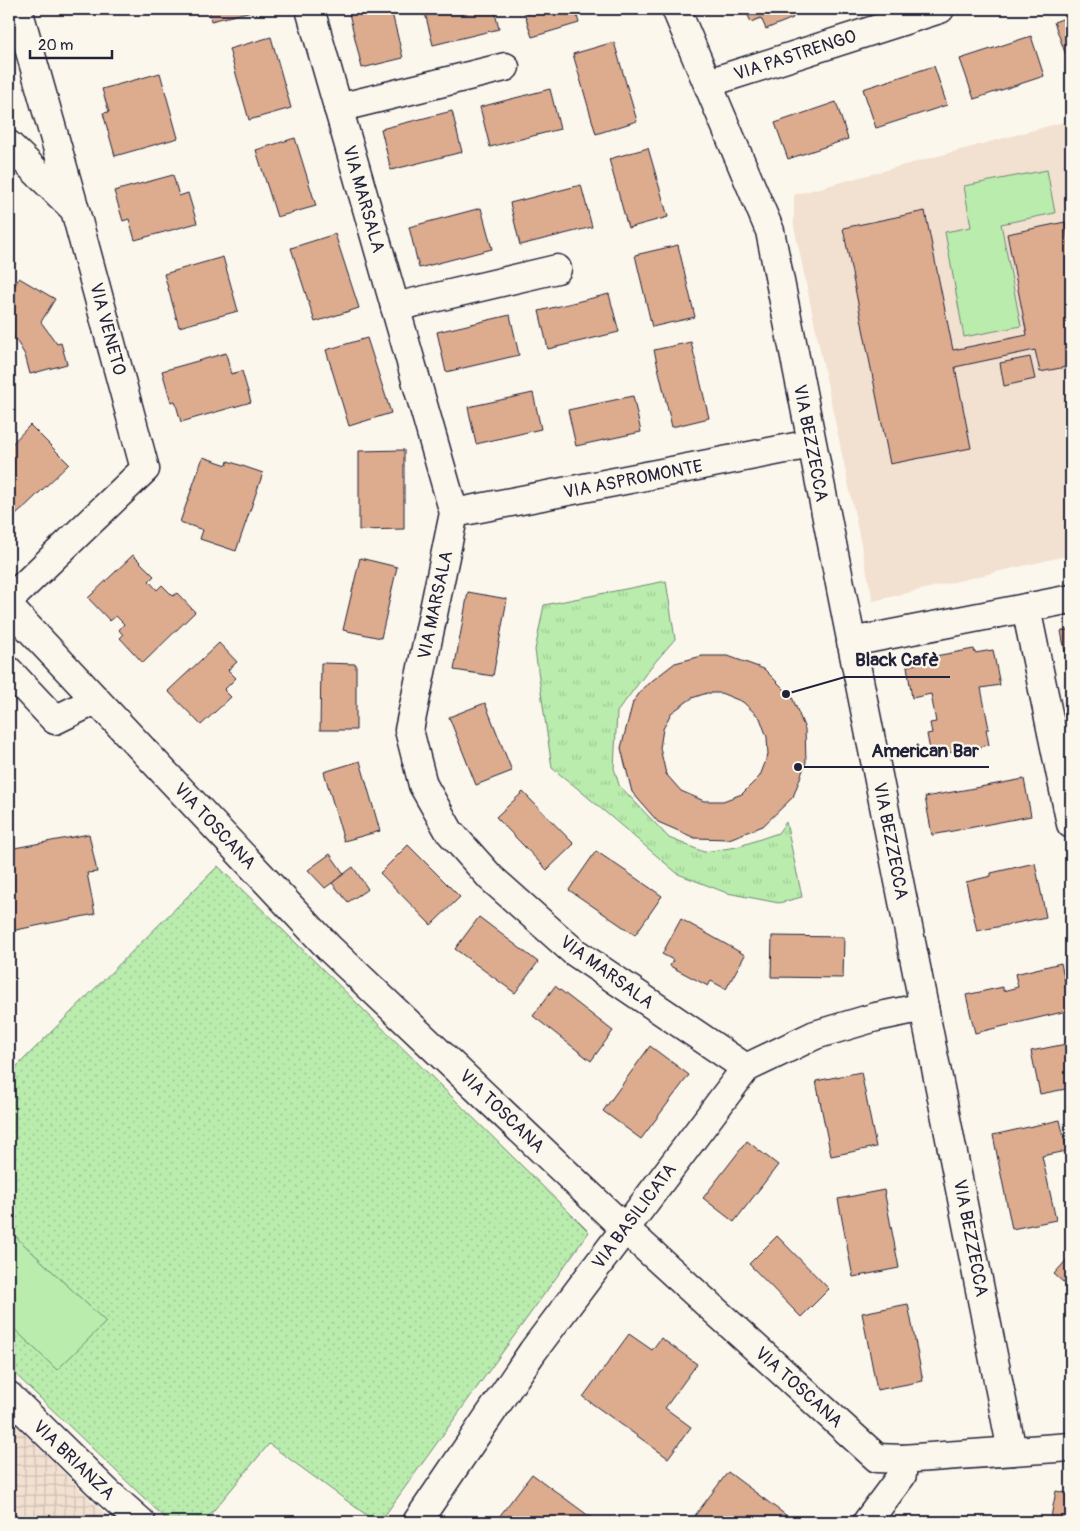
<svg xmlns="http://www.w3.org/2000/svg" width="1080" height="1531" font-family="Pangolin,sans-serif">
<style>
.built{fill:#f2e0d0}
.industrial{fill:url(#industrial-grid)}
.grass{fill:url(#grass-tufts);stroke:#6e8774}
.park{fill:url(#park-dots);stroke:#6e8774}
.garden{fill:#b9ecad;stroke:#6e8774}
.building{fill:#ddac8f;stroke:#22223b;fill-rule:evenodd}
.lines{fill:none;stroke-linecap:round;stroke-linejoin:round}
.minor-casing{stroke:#22223b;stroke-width:31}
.minor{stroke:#fbf7ec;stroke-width:28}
.labels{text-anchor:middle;stroke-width:4.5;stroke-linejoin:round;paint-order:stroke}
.street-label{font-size:18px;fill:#22223b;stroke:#fbf7ec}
.leader{fill:none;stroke:#22223b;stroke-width:2}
.callout-dot{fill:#22223b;stroke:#fbf7ec;stroke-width:2}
.callout-label{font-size:19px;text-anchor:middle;font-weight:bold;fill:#22223b;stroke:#fbf7ec;stroke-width:4.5;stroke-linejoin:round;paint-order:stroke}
</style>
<defs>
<pattern id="industrial-grid" width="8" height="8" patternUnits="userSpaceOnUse" patternTransform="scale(1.25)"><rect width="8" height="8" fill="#f2e0d0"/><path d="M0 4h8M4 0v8" fill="none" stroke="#cfc0b4"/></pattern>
<pattern id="grass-tufts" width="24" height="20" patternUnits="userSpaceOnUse" patternTransform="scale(1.25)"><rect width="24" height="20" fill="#b9ecad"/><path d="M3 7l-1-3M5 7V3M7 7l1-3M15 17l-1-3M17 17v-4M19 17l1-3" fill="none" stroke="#9fca96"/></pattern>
<pattern id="park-dots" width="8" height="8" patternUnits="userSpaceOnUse" patternTransform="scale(1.25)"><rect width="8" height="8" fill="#b9ecad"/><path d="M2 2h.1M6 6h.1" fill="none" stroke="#9fca96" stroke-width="1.8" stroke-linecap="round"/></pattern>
</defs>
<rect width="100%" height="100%" fill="#fbf7ec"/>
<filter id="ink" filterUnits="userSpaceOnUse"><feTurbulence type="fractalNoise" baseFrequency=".02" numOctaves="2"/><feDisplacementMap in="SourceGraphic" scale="10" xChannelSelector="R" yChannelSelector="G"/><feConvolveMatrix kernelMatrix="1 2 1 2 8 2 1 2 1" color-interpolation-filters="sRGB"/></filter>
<g filter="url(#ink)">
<path class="built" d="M1071 120V571L1068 572 1065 556 873 601 794 226V195Z"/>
<path class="industrial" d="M9 1418 113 1522H9Z"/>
<path class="grass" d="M666 581 675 639 650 668 617 712 614 768 619 785 669 838 704 852 737 847 778 833 786 822 802 897 779 903 727 893 678 874 577 788 552 768 535 650 544 605Z"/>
<path class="park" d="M218 866 589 1232 380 1522H376L269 1444 204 1522H169L9 1368V1074Z"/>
<g class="garden">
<path d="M1047 170 1055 213 1001 224 1021 326 964 337 945 232 971 227 964 186Z"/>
<path d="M16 1237 106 1322 57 1370 9 1324V1244Z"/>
</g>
<g class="building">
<path d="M97 9H123L99 15Z"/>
<path d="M209 9H256V10L211 21Z"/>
<path d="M348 9H391L403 58 362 68Z"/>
<path d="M424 9H494L499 29 433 45Z"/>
<path d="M523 9H575L579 23 532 37Z"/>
<path d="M745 9H789L793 18 766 29 761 18 751 22Z"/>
<path d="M1071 16V69L1054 22Z"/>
<path d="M1031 36 1044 76 974 99 960 59Z"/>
<path d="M271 37 291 108 249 120 229 49Z"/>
<path d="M614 42 637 121 596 134 573 54Z"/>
<path d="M934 66 947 105 876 128 863 89Z"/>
<path d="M160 73 178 138 115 156 103 113 109 112 102 89Z"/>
<path d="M550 89 560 129 490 147 480 107Z"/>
<path d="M836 102 848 139 788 159 775 123Z"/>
<path d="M452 111 462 152 391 170 381 129Z"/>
<path d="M295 138 316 206 277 217 256 150Z"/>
<path d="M648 148 668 217 628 228 609 159Z"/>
<path d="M173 175 179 196 188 193 197 223 135 240 129 219 123 221 114 191Z"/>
<path d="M581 185 592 227 520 245 510 203Z"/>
<path d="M481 208 492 249 419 268 409 227Z"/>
<path d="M925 211 953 350 1027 335 1007 234 1065 222 1071 255V366L1040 372 1035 350 955 367 971 448 890 464 843 228Z"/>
<path d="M335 234 359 308 315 322 291 248Z"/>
<path d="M678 245 695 317 652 327 635 255Z"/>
<path d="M223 257 238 311 179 327 164 274Z"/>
<path d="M19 278 55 299 41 322 57 344 61 343 67 364 30 374 25 355 12 333 9 331V295Z"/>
<path d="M609 294 619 332 548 349 539 311Z"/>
<path d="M510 315 519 355 446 372 437 332Z"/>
<path d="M367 338 391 413 349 426 326 350Z"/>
<path d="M691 342 709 418 672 427 654 350Z"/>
<path d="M226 353 231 374 242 371 251 402 181 422 175 401 171 402 162 371Z"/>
<path d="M1030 357 1035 379 1004 386 1000 363Z"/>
<path d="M533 393 541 429 476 444 468 407Z"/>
<path d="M633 396 641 432 576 446 568 410Z"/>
<path d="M30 425 69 464 14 517 9 511V447Z"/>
<path d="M404 450V529L359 530V451Z"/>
<path d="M203 457 227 465 228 461 263 473 236 551 200 539 203 530 180 522Z"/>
<path d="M133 555 154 576 149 581 157 590 162 585 173 596 177 593 195 612 143 663 120 638 123 635 119 630 124 624 116 616 110 621 88 598Z"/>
<path d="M360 558 397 567 381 638 343 630Z"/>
<path d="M468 592 507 599 493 676 454 670Z"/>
<path d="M1071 629V683L1061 631Z"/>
<path d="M219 643 237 662 228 670 236 678 224 690 231 697 201 725 168 691Z"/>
<path d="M974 649 975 653 993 650 1000 685 981 688 989 729H986L989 745 931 756 927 734 932 733 930 723 936 722 931 694 912 698 907 666 925 662 924 658Z"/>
<path d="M702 656H728L764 669 792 697 805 729 806 762 793 797 763 826 729 839 695 838 658 822 632 792 621 748 633 702 644 687 675 663ZM707 693H721L743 702 760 718 767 737 768 755 760 776 742 794 723 801H704L681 791 666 774 660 748 663 729 671 713 692 698Z"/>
<path d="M321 663 356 664V730H320Z"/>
<path d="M485 703 512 771 476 785 449 717Z"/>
<path d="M360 761 380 831 344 841 324 772Z"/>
<path d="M1024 779 1031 816 932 835 925 797Z"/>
<path d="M523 792 574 844 547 870 496 817Z"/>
<path d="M89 834 97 872 87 873 95 914 11 931 13 944 9 945V849Z"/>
<path d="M408 845 460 897 431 925 380 873Z"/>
<path d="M596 851 662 896 635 935 569 890Z"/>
<path d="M330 854 344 874 325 888 308 870Z"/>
<path d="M1035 863 1046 917 977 931 966 882 991 876V873Z"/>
<path d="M353 867 368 889 348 902 332 883Z"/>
<path d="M479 917 538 962 515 993 455 949Z"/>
<path d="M681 919 745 955 726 989 711 981 708 986 670 966 673 960 662 954Z"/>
<path d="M772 936 844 937 843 978 771 977Z"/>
<path d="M1061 963 1071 1010 975 1033 966 995 1003 987V991L1018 987 1015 974Z"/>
<path d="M555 986 613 1031 591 1061 533 1016Z"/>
<path d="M1071 1043V1088L1040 1094 1031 1051Z"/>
<path d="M650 1046 689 1075 641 1139 603 1111Z"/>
<path d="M861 1072 876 1147 831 1156 816 1081Z"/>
<path d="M1060 1120 1067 1151 1042 1156 1056 1220 1012 1229 993 1135Z"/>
<path d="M747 1141 778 1165 734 1222 703 1198Z"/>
<path d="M884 1190 899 1268 853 1277 838 1199Z"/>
<path d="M777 1236 829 1289 801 1317 749 1264Z"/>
<path d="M1071 1255V1289L1054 1274Z"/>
<path d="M908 1304 923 1381 877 1390 862 1313Z"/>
<path d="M629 1334 652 1350 661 1338 697 1364 665 1408 691 1427 668 1458 583 1397Z"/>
<path d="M728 1472 795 1522H690Z"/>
<path d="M532 1474 597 1522H495Z"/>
<path d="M1056 1491 1071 1494V1522H1050Z"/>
</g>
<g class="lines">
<g class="minor-casing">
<g id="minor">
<path d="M310 9 454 513 409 730 423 785 449 831 491 878 573 951 746 1068"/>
<path d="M676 9 770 231 1012 1451"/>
<path d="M708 83 940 9"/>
<path d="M338 108 505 67"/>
<path d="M9 145 74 209"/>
<path d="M395 307 557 269"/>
<path d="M454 513 811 444"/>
<path d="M9 600 145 469 75 210 18 9"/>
<path d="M9 607 330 949 624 1228 877 1458 902 1459 1071 1447"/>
<path d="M1026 608 1071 824"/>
<path d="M851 642 1071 599"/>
<path d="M9 671 55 720 96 700"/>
<path d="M9 1396 107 1492 141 1522"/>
<path d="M417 1522 533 1351 746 1068 815 1035 876 1017 924 1007"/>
<path d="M867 1522 902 1475V1459"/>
</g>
</g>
<use href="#minor" class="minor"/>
</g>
</g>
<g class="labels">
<g class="street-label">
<text transform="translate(795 55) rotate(-18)" y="6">VIA PASTRENGO</text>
<text transform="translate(364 199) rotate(74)" y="6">VIA MARSALA</text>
<text transform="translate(108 329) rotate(75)" y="6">VIA VENETO</text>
<text transform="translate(811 443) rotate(79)" y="6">VIA BEZZECCA</text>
<text transform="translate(633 479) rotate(-11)" y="6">VIA ASPROMONTE</text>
<text transform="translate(435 605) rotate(-78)" y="6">VIA MARSALA</text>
<text transform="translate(215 826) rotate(47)" y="6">VIA TOSCANA</text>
<text transform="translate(891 841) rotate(79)" y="6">VIA BEZZECCA</text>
<text transform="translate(607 972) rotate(36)" y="6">VIA MARSALA</text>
<text transform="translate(502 1111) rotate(44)" y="6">VIA TOSCANA</text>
<text transform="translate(634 1216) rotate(-53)" y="6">VIA BASILICATA</text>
<text transform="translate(971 1238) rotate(79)" y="6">VIA BEZZECCA</text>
<text transform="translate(799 1387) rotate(42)" y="6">VIA TOSCANA</text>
<text transform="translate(74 1460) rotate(44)" y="6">VIA BRIANZA</text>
</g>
</g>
<path class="leader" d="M786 694L845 677H950M798 767L861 767H989"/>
<g class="callout-dot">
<circle cx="786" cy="694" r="5"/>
<circle cx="798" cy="767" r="5"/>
</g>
<g class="callout-label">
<text x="897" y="666">Black Cafè</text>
<text x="925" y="757">American Bar</text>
</g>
<rect width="1080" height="1531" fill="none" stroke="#fbf7ec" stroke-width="30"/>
<rect x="15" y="15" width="1050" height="1501" fill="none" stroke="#22223b" stroke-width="2" filter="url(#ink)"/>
<path d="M30 50v8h82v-8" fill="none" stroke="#22223b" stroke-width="2.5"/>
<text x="38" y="50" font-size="15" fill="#22223b" stroke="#fbf7ec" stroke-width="4" paint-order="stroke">20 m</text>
</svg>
